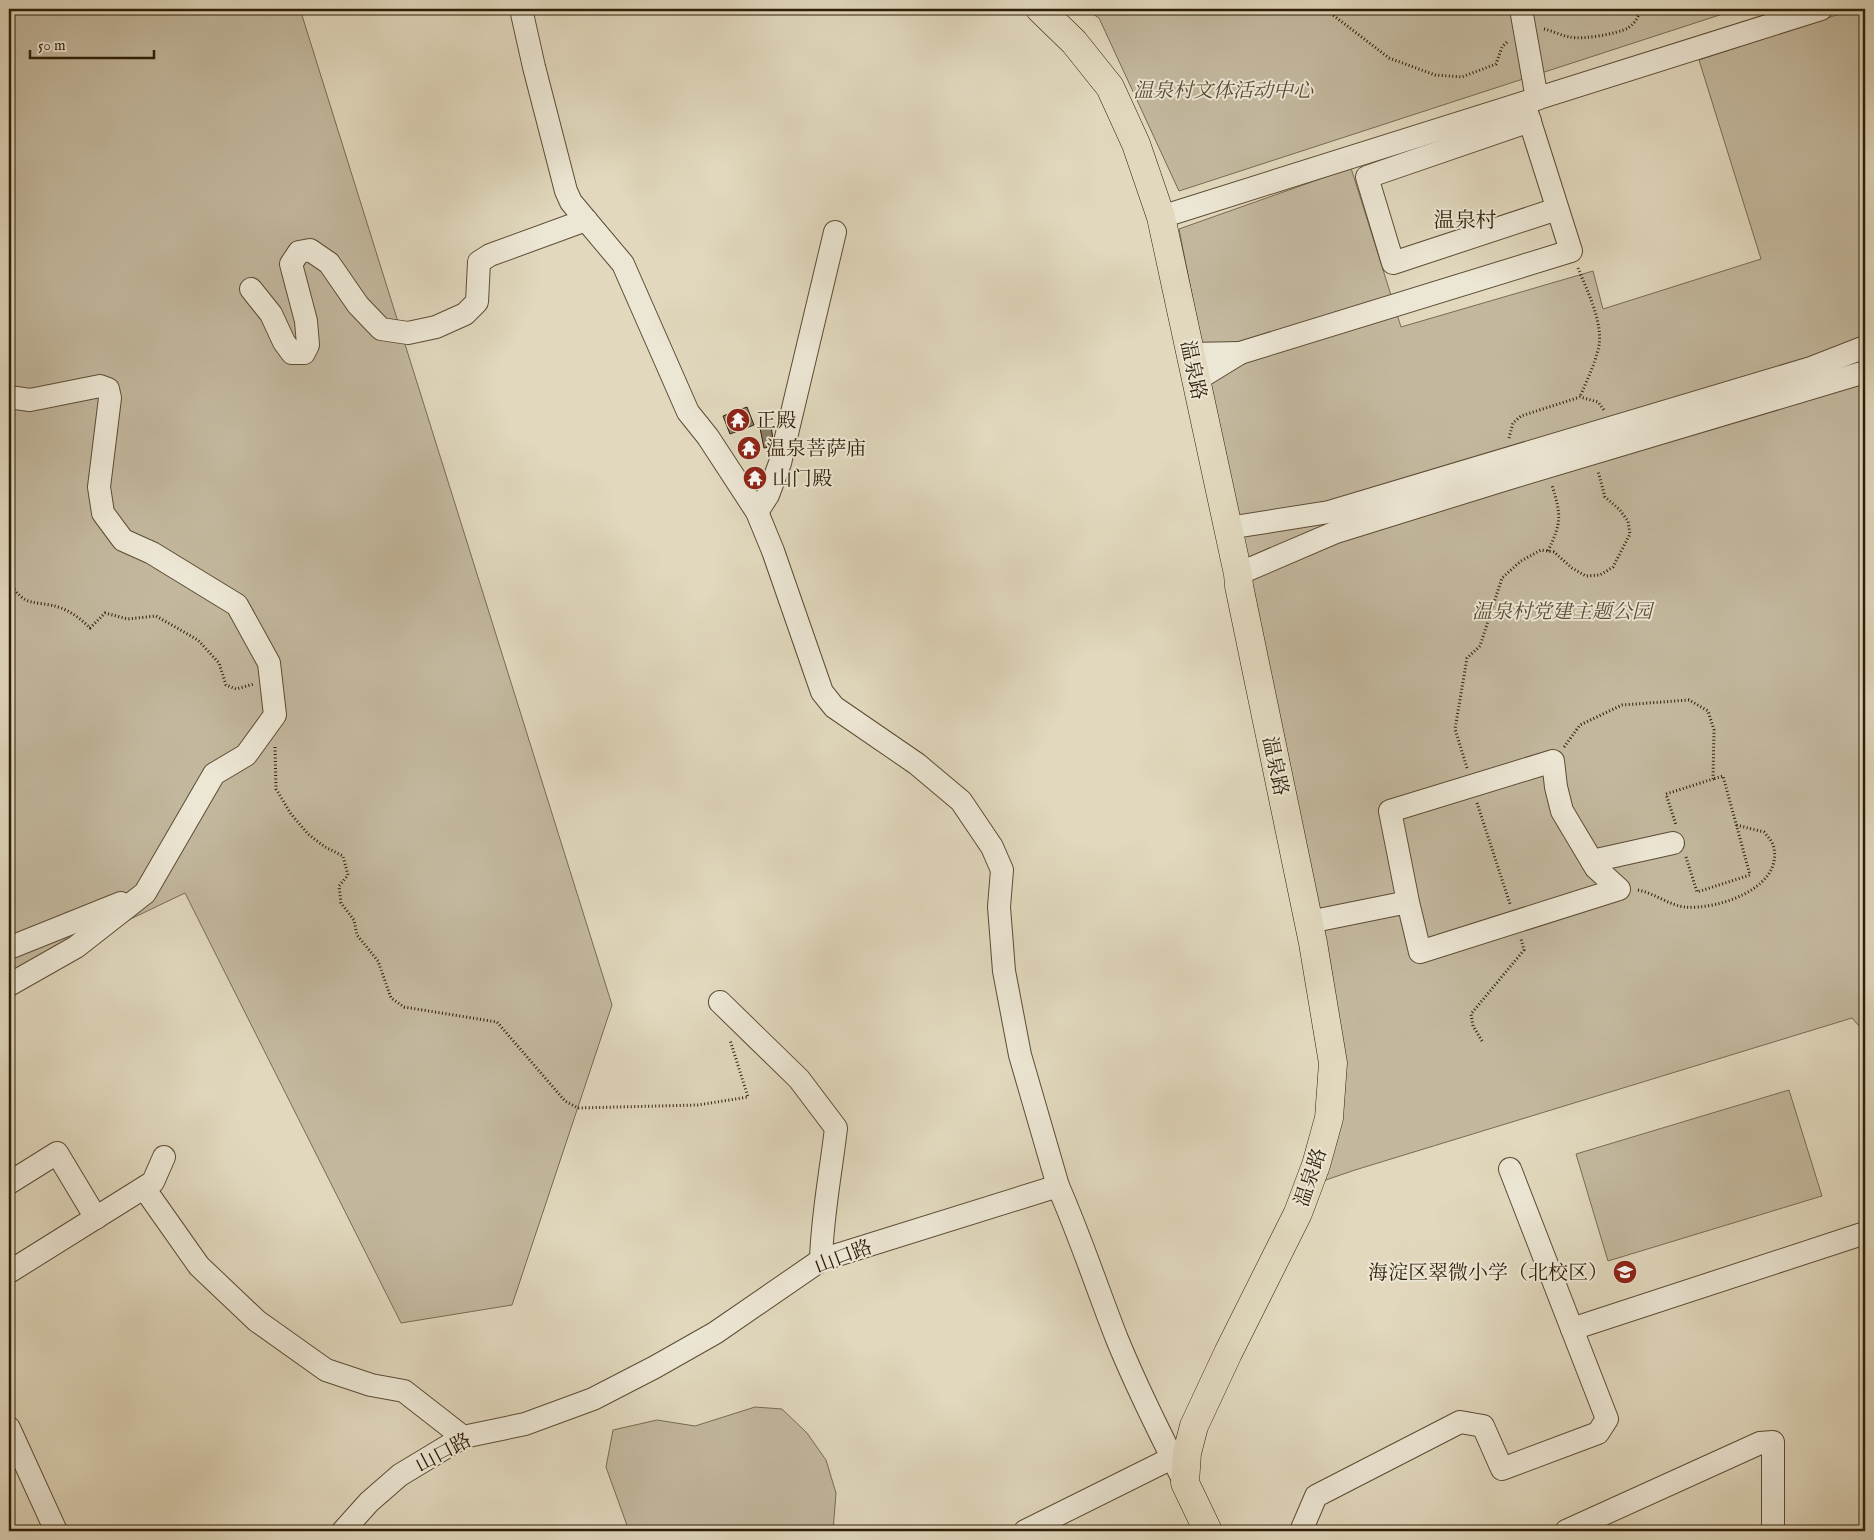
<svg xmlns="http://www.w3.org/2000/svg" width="1874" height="1540" font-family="'IM FELL English','Noto Serif SC',serif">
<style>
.green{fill:#c3b89e;stroke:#796b52}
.building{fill:#8c7f66;stroke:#2f1e07}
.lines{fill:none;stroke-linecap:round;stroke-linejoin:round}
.minor-casing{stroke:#5c4c34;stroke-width:24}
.major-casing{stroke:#2f1e07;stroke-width:29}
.path{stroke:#2f1e07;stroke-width:3;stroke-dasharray:1 2.5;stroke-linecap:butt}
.minor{stroke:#ece6d4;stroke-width:22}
.major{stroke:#e1d8bd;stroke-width:28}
.labels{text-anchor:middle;stroke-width:4;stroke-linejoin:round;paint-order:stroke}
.park-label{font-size:20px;font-style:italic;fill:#5b4c34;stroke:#ece6d4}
.street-label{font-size:20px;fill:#2f1e07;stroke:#ece6d4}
.poi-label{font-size:20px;fill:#2f1e07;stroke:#ece6d4;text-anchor:start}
.neighbourhood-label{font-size:21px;fill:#2f1e07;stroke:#ece6d4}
</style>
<rect width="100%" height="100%" fill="#e1d8bd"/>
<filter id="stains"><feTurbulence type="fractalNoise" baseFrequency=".004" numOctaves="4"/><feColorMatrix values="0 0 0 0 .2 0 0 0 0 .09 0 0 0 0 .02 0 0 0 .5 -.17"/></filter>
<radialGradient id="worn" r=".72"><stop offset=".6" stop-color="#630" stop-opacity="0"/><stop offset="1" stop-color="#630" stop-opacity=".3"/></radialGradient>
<g class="green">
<path d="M9 9H300L612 1005 512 1305 401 1323 185 893 9 977Z"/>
<path d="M1085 9H1738L1179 191 1099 18Z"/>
<path d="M1855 9H1865V1033L1852 1018 1355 1170 1317 1183 1344 1069 1179 229 1351 168 1401 327 1593 271 1603 309 1761 259 1699 60Z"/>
<path d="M1789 1090 1822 1196 1608 1261 1576 1154Z"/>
<path d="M755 1407 782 1409 807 1433 826 1460 836 1493 833 1531H629L606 1467 613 1430 657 1420 695 1426Z"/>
</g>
<g class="building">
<path d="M747 407 754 425 730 434 723 416Z"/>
<path d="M771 426 774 446 764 448 760 428Z"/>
<path d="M761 470 765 481 748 486 744 475Z"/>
</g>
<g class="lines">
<g class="minor-casing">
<g id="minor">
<path d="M521 9 534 67 566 191 571 202 586 220 623 264 688 412 708 437 757 512 773 551 822 692 834 707 917 764 961 801 992 847 1002 870 999 907 1004 971 1020 1055 1058 1186"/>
<path d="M1521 9 1537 99"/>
<path d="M1530 121 1367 177 1393 263 1557 209"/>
<path d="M1161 217 1821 9"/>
<path d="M251 289 271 314 284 342 292 353H304L308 345 306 321 291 264 299 252 310 250 329 263 358 305 381 329 408 333 436 327 465 314 477 302 479 262 490 255 586 220"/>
<path d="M1240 353 1571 251 1524 103"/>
<path d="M1190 354 1240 353 1196 380"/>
<path d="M9 397 30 400 100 386 108 389 110 398 99 487 103 513 123 540 152 553 237 605 269 663 275 715 246 755 214 774 145 893 76 947 9 985"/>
<path d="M757 512 768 495 780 463 835 232"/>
<path d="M1228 528 1329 512 1811 368 1865 347"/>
<path d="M1238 574 1336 532 1510 478 1865 372"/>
<path d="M1592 861 1673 843"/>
<path d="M1309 922 1408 902 1420 952 1619 889 1596 868 1562 811 1556 787 1553 761 1390 811 1408 902"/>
<path d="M9 948 121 903"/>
<path d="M720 1002 799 1079 836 1128C831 1172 822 1216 821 1260"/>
<path d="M1510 1169 1572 1329"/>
<path d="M9 1183 57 1153 96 1218"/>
<path d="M144 1188 199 1266 257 1321 326 1370 371 1385 404 1391 463 1437"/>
<path d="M9 1272 153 1182 164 1157"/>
<path d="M9 1428 56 1531"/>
<path d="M343 1531 369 1502 400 1475 463 1437 525 1424 593 1399 655 1367 715 1333 821 1260 1058 1186C1080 1236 1097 1288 1117 1339 1137 1388 1161 1436 1185 1483"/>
<path d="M1025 1531 1172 1458"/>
<path d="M1301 1531 1316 1496 1460 1422 1483 1426 1502 1469 1598 1433 1607 1419 1572 1329 1865 1233"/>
<path d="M1566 1531 1760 1443 1773 1442V1531"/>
</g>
</g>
<g class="major-casing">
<path id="major" d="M1040 9 1074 42 1110 87 1136 144 1161 217 1238 574 1239 586 1313 943 1333 1063 1329 1118 1316 1165 1298 1213 1228 1353 1194 1426 1187 1453 1185 1483 1208 1531"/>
</g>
<g class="path">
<path d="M1325 9 1389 58 1435 75 1462 77 1496 64 1502 47 1507 42"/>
<path d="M1544 29C1553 31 1562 36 1570 37 1582 40 1617 34 1628 28 1635 23 1639 17 1640 9"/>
<path d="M1578 268C1587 291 1605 325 1598 350 1594 366 1586 382 1580 397"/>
<path d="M1509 438 1513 423 1521 416 1580 397 1598 402 1604 410"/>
<path d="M1548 551C1562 522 1561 515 1552 485"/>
<path d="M9 580C24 610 36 599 61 608 72 612 82 620 90 628L105 613 128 619 156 616 198 640 219 663 226 685 236 689 254 684"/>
<path d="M275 747 276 789 291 814 308 834 325 847 343 856 348 875 339 886 341 903 354 920 357 935 378 961 391 998 404 1007 497 1022 565 1101 578 1108 698 1105 748 1097 730 1040"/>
<path d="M1564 747 1580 725 1622 705 1689 700 1708 711 1714 730 1713 779 1666 794 1676 825"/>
<path d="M1467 768 1455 729 1467 658 1480 646 1502 578 1521 561 1541 550 1554 552 1572 568 1586 576 1600 575 1613 567 1630 534 1628 521 1619 509 1605 497 1598 471"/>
<path d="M1477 803 1510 904"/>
<path d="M1686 857 1697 892 1750 875 1723 776 1713 779"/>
<path d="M1638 890C1654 893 1671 906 1685 907 1717 910 1782 889 1774 848 1773 842 1768 837 1764 832L1736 825"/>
<path d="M1482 1041 1473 1026 1471 1014 1524 950 1521 939"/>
</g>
<use href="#minor" class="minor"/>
<use href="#major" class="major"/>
</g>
<defs>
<g id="temple-disc" transform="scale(1.25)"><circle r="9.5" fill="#8f2418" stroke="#ece6d4"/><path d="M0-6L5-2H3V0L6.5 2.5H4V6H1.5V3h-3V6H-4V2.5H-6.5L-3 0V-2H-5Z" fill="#fff"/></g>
<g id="school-disc" transform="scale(1.25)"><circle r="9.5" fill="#8f2418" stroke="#ece6d4"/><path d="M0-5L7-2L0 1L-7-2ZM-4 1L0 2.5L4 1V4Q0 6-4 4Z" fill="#fff"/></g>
</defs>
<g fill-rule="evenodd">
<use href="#temple-disc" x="738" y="420"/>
<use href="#temple-disc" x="749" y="448"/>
<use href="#temple-disc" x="755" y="478"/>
<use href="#school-disc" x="1625" y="1272"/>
</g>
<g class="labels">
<g class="park-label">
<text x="1223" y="97">温泉村文体活动中心</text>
<text x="1562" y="618">温泉村党建主题公园</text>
</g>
<g class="street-label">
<text transform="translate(1194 370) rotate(78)" y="7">温泉路</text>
<text transform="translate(1276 766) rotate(78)" y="7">温泉路</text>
<text transform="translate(1310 1177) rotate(-71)" y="7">温泉路</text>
<text transform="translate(843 1256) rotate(-21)" y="7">山口路</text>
<text transform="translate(443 1452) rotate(-28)" y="7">山口路</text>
</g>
<g class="poi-label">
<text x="756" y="427">正殿</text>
<text x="766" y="455">温泉菩萨庙</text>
<text x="772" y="485">山门殿</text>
<text x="1608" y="1279" text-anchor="end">海淀区翠微小学（北校区）</text>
</g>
<g class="neighbourhood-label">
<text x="1465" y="227">温泉村</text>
</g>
</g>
<rect width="1874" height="1540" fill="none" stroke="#e1d8bd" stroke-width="30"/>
<rect x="10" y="10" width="1854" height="1520" fill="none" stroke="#2f1e07" stroke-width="2.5"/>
<rect x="15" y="15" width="1844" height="1510" fill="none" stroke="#2f1e07"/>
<path d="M30 50v8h124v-8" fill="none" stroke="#2f1e07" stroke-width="2.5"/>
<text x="38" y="50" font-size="15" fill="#2f1e07" stroke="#ece6d4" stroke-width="4" paint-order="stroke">50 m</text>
<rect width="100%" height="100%" filter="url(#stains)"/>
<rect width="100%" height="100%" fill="url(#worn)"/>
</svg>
